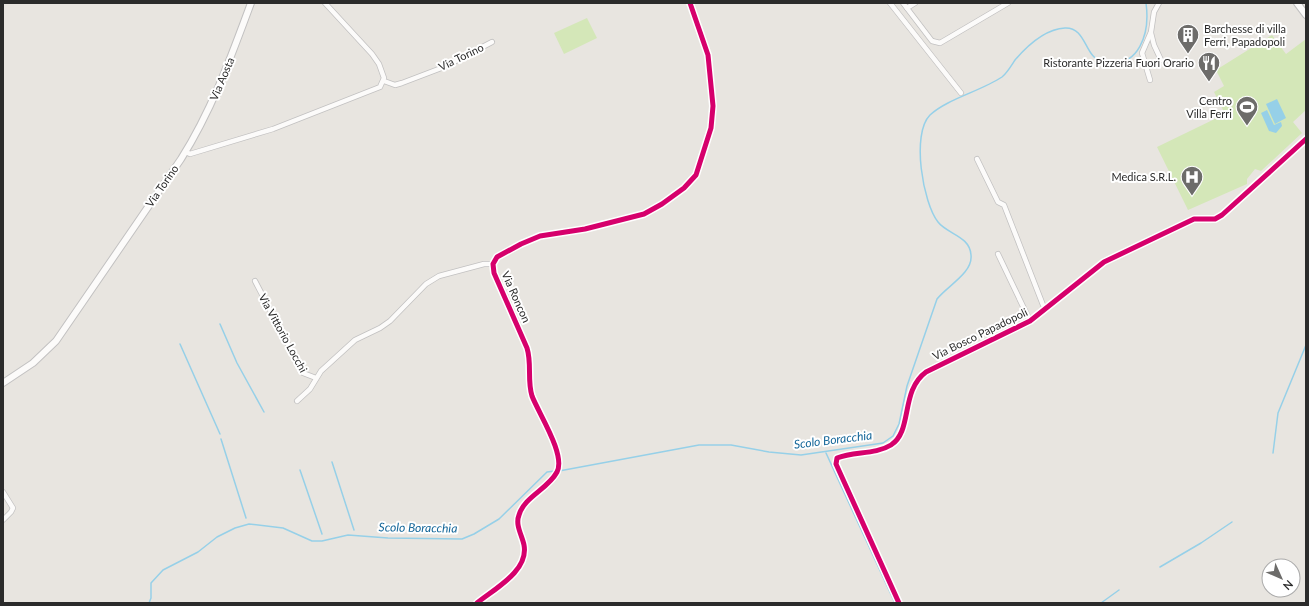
<svg xmlns="http://www.w3.org/2000/svg" width="1309" height="606" font-family="Lato,sans-serif">
<style>
.pitch{fill:#d4e7b8}
.water{fill:#96d0e8}
.lines{fill:none;stroke-linecap:round;stroke-linejoin:round}
.stream{stroke:#96d0e8;stroke-width:1.5}
.street-casing{stroke:#c2c1c1;stroke-width:6}
.secondary-casing{stroke:#c2c1c1;stroke-width:8}
.street{stroke:#fcfbfa;stroke-width:4.5}
.secondary{stroke:#fcfbfa;stroke-width:6}
.cycleway-casing{stroke:#fff;stroke-width:8}
.cycleway{stroke:#d6006c;stroke-width:5}
.labels{text-anchor:middle;stroke-width:4;stroke-linejoin:round;paint-order:stroke}
.poi-label{font-size:11px;fill:#2b2b2b;stroke:#fff;text-anchor:end}
.street-label{font-size:11px;fill:#2b2b2b;stroke:#fff}
.water-label{font-size:12px;font-style:italic;fill:#126598;stroke:#fff}
</style>
<rect width="100%" height="100%" fill="#e8e5e0"/>
<g class="pitch">
<path d="M587 18 597 38 564 54 554 33Z"/>
<path d="M1272 35 1286 54 1306 39V110L1293 122 1302 133 1261 171 1255 169 1247 179V184L1188 210 1157 147 1225 114 1214 92 1224 86 1216 70Z"/>
</g>
<g class="water">
<path d="M1277 99 1286 118 1275 124 1266 104Z"/>
<path d="M1267 110 1274 125 1281 122 1282 126 1276 133 1269 131 1261 113Z"/>
</g>
<g class="lines">
<g class="stream">
<path d="M220 324 237 363 264 412"/>
<path d="M180 344 220 434"/>
<path d="M221 439 246 518"/>
<path d="M826 453 895 603"/>
<path d="M1273 453 1278 413 1306 345"/>
<path d="M332 462 354 530"/>
<path d="M300 470 322 534"/>
<path d="M559 471 699 445H731L769 452 801 455 883 443 893 436 899 424 907 386 937 299C947 286 973 273 971 255 970 236 947 234 938 222 923 203 911 134 930 115 947 99 981 91 1002 77 1007 73 1011 66 1015 60 1027 46 1045 29 1065 28 1087 27 1084 58 1103 62 1140 70 1150 32 1146 3"/>
<path d="M1160 567 1201 543 1232 522"/>
<path d="M149 603 151 598V583L163 570 198 552 217 537 235 528 249 524 283 528 312 541H322L348 535 388 538 462 539 474 534 499 519 547 472 555 471"/>
<path d="M1101 603 1119 590"/>
</g>
<g class="street-casing">
<g id="street">
<path d="M890 3 961 93"/>
<path d="M903 3 932 41 940 43 1008 3"/>
<path d="M907 8 915 3"/>
<path d="M1151 33 1154 45 1161 60"/>
<path d="M1150 80 1142 53 1151 32 1154 12 1159 3"/>
<path d="M384 81 395 85 402 83 444 67 492 42"/>
<path d="M186 152 190 154 273 129 380 87 384 78 379 64 372 54 325 3"/>
<path d="M977 159 998 202 1004 205 1043 305 1046 309"/>
<path d="M998 254 1030 321"/>
<path d="M255 281 303 373 316 378"/>
<path d="M297 401 310 389 321 371 355 340 380 328 390 321 426 284 439 276 484 264H493"/>
<path d="M3 492 13 508 11 512 3 520"/>
<path d="M477 603C494 589 529 571 524 545 522 535 515 525 519 515 524 497 548 489 557 472 566 455 539 414 532 396 527 380 532 364 527 348L494 273 493 264 497 257 521 244 540 236 585 229 644 214 662 204 684 188 696 175 711 128 713 106 708 55 690 3"/>
<path d="M899 603 836 464 837 458C854 451 875 455 891 445 913 431 900 391 926 372L1030 321 1104 262 1194 219H1215L1222 215 1306 139"/>
</g>
</g>
<g class="secondary-casing">
<g id="secondary">
<path d="M1297 3 1306 15"/>
<path d="M3 383 33 363 56 341 181 159C212 110 231 57 251 3"/>
</g>
</g>
<use href="#street" class="street"/>
<use href="#secondary" class="secondary"/>
<g class="cycleway-casing">
<g id="cycleway">
<path d="M477 603C494 589 529 571 524 545 522 535 515 525 519 515 524 497 548 489 557 472 566 455 539 414 532 396 527 380 532 364 527 348L494 273 493 264 497 257 521 244 540 236 585 229 644 214 662 204 684 188 696 175 711 128 713 106 708 55 690 3"/>
<path d="M899 603 836 464 837 458C854 451 875 455 891 445 913 431 900 391 926 372L1030 321 1104 262 1194 219H1215L1222 215 1306 139"/>
</g>
</g>
<use href="#cycleway" class="cycleway"/>
</g>
<defs>
<g id="building-pin" transform="scale(1.15)"><path d="M0 17L-7.5 6A9.5 9.5 0 1 1 7.5 6Z" fill="#6d6c6a" stroke="#fff"/><path d="M-4-6H4V6H1V3H-1V6H-4ZM-2.5-4.3h1.7v1.8h-1.7ZM.8-4.3h1.7v1.8H.8ZM-2.5-1h1.7V.8h-1.7ZM.8-1h1.7V.8H.8Z" fill="#fff"/></g>
<g id="restaurant-pin" transform="scale(1.15)"><path d="M0 17L-7.5 6A9.5 9.5 0 1 1 7.5 6Z" fill="#6d6c6a" stroke="#fff"/><path d="M-5-6h1v4h1v-4h1v4h1v-4h1v5L-1.5 .5V6h-2V.5L-5-1ZM5-6V6H3V1.5H1.5Q1.5-4 5-6Z" fill="#fff"/></g>
<g id="stadium-pin" transform="scale(1.15)"><path d="M0 17L-7.5 6A9.5 9.5 0 1 1 7.5 6Z" fill="#6d6c6a" stroke="#fff"/><path d="M0-5a6.5 5 0 1 0 0 10a6.5 5 0 1 0 0-10ZM-3.5-1.8h7v3.6h-7Z" fill="#fff"/></g>
<g id="hospital-pin" transform="scale(1.15)"><path d="M0 17L-7.5 6A9.5 9.5 0 1 1 7.5 6Z" fill="#6d6c6a" stroke="#fff"/><path d="M-5-5h3v3.5h4V-5h3V5h-3V1.5h-4V5h-3Z" fill="#fff"/></g>
</defs>
<g fill-rule="evenodd">
<use href="#building-pin" x="1188" y="35"/>
<use href="#restaurant-pin" x="1209" y="63"/>
<use href="#stadium-pin" x="1247" y="107"/>
<use href="#hospital-pin" x="1192" y="177"/>
</g>
<g class="labels">
<g class="poi-label">
<text x="1204" y="33" text-anchor="start">Barchesse di villa<tspan x="1204" dy="13">Ferri, Papadopoli</tspan></text>
<text x="1194" y="67">Ristorante Pizzeria Fuori Orario</text>
<text x="1232" y="105">Centro<tspan x="1232" dy="13">Villa Ferri</tspan></text>
<text x="1176" y="181">Medica S.R.L.</text>
</g>
<g class="street-label">
<text transform="translate(461 57) rotate(-26)" y="4">Via Torino</text>
<text transform="translate(222 79) rotate(-67)" y="4">Via Aosta</text>
<text transform="translate(162 186) rotate(-55)" y="4">Via Torino</text>
<text transform="translate(516 297) rotate(66)" y="4">Via Roncon</text>
<text transform="translate(283 333) rotate(61)" y="4">Via Vittorio Locchi</text>
<text transform="translate(980 334) rotate(-26)" y="4">Via Bosco Papadopoli</text>
</g>
<g class="water-label">
<text transform="translate(833 440) rotate(-7)" y="4">Scolo Boracchia</text>
<text transform="translate(418 528) rotate(1)" y="4">Scolo Boracchia</text>
</g>
</g>
<rect width="1309" height="606" fill="none" stroke="#2b2b2b" stroke-width="8"/>
<g transform="translate(1281 578) rotate(135)"><circle r="19" fill="#ffffff" stroke="#aaaaaa"/>
<path d="M0-3L7 15L0 10L-7 15Z" fill="#6d6c6a"/>
<text y="-6" font-size="11" font-weight="bold" text-anchor="middle" fill="#2b2b2b">N</text>
</g>
</svg>
